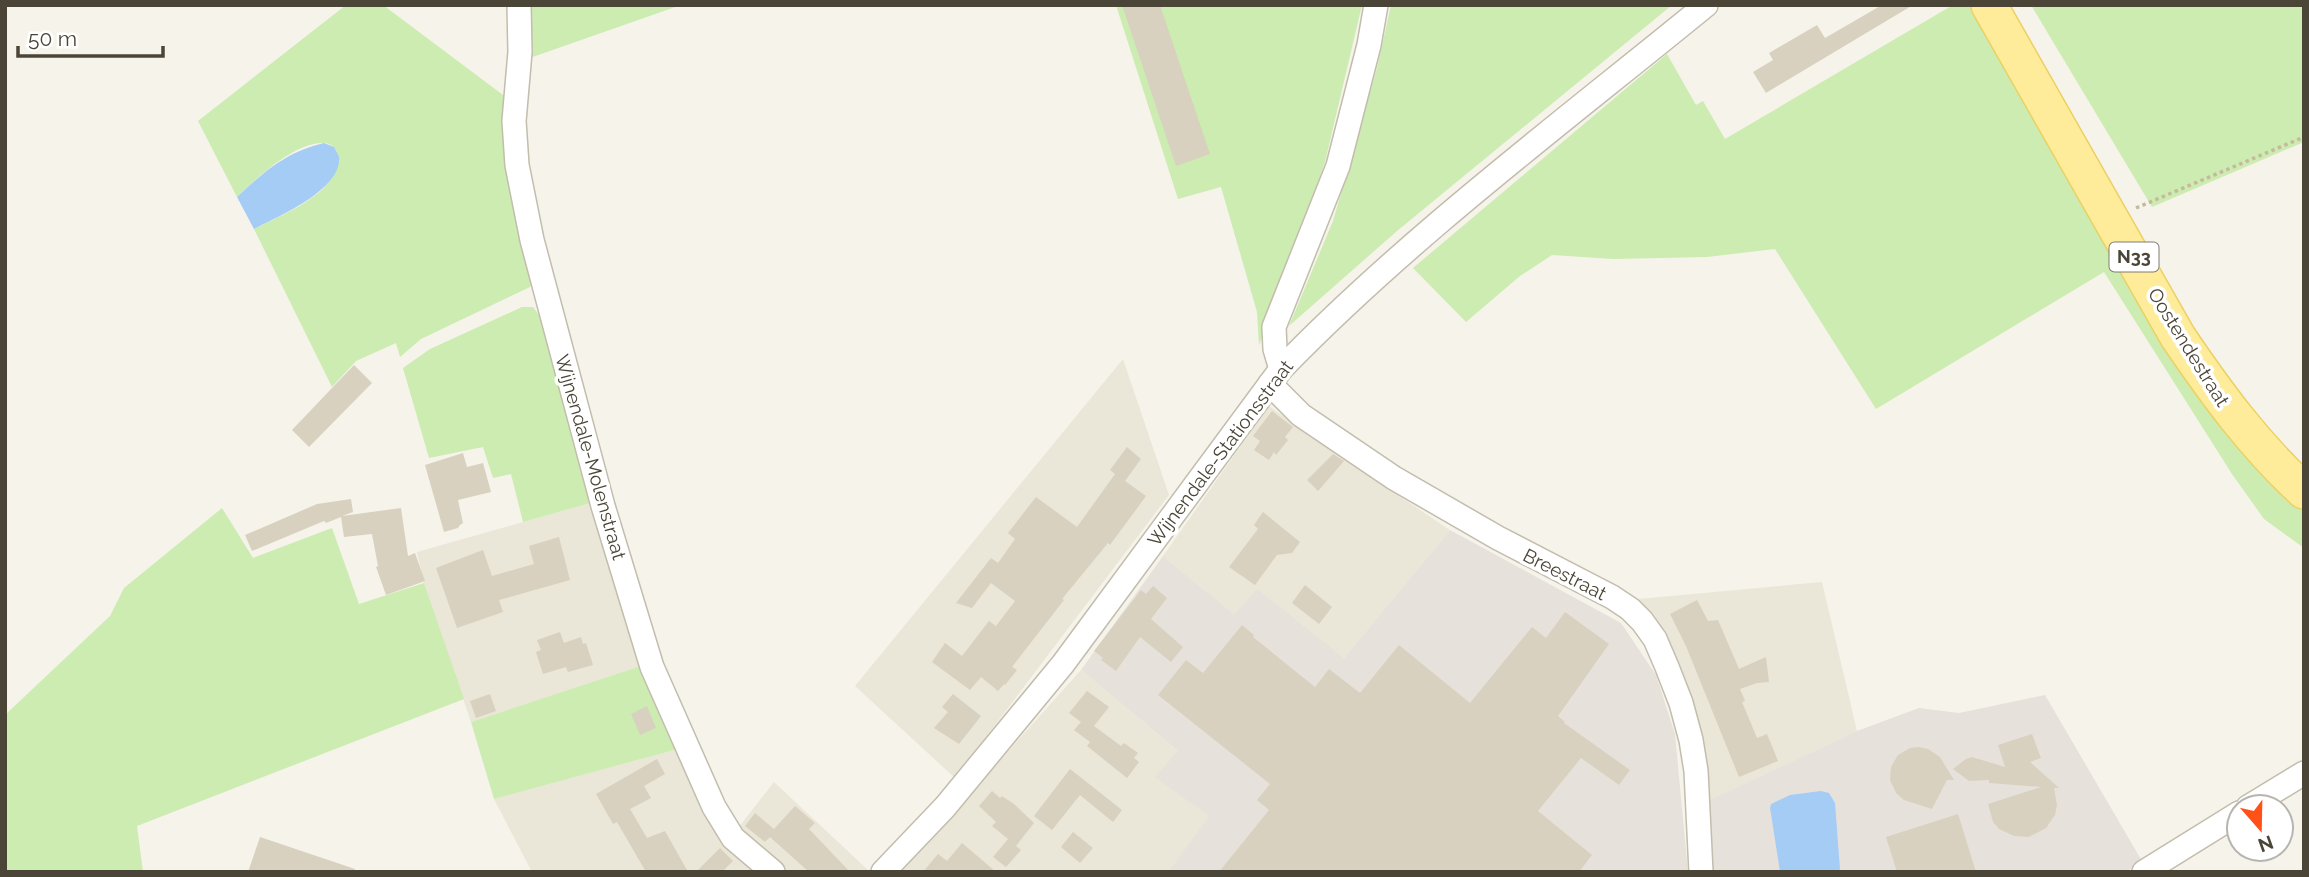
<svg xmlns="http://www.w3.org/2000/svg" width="2309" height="877" font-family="Raleway,sans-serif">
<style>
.residential{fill:#eae6d8}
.industrial{fill:#e6e2db}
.green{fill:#ccecb1}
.water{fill:#a4ccf5}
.building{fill:#d8d1bf}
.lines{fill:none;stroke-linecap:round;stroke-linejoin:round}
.street-casing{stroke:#c2bdac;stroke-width:26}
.primary-casing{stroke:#ebd062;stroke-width:38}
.path{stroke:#c5ba9c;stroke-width:3.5;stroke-dasharray:3.5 3.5;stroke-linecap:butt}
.street{stroke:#fff;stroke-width:23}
.primary{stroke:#ffec9a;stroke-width:35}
.labels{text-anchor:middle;stroke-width:7;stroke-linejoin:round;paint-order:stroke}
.shield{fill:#fff;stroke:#817d73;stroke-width:2}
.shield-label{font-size:18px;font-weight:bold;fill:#4b4537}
.street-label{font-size:19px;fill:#4b4537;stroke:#fff}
</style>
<rect width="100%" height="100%" fill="#f6f3ea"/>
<g class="residential">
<path d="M1123 359 1169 495 955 778 855 686Z"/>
<path d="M1269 406 1345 460 1450 530 1344 658 1257 590 1234 614 1163 556Z"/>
<path d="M594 502 644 665 471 722 424 583 417 552Z"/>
<path d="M1822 582 1857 731 1705 802 1697 721 1685 682 1665 639 1638 599Z"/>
<path d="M1081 670 1179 752 1156 777 1210 818 1168 872H900Z"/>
<path d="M678 749 760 872H532L494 799Z"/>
<path d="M774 782 868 870 783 872 735 832Z"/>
</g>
<g class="industrial">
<path d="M1450 530 1621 623 1656 675 1675 734 1688 872H1168L1209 817 1155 777 1178 751 1081 670 1163 556 1234 614 1257 589 1344 658Z"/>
<path d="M2045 695 2142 861 2126 872H1709L1705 802 1857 731 1919 708 1959 713Z"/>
</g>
<g class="green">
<path d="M346 5H383L507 98 535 276 530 287 421 339 400 357 396 343 356 361 332 387 254 229C278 217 328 197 335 170 337 163 334 154 334 147 331 145 327 143 324 143 296 141 255 179 237 197L198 121Z"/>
<path d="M528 5H681L524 60Z"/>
<path d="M1116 5H1362L1325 162 1285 278 1259 345 1257 312 1221 187 1178 199Z"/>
<path d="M1391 5H1672L1397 231 1289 326 1333 221 1377 68Z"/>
<path d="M1953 5H1977L2243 450 2304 510V548L2264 519 2232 474 2104 272 1876 409 1775 249 1707 257 1613 259 1552 255 1520 276 1466 322 1413 268 1667 54 1696 105 1703 101 1725 139Z"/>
<path d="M2031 5H2304V142L2152 207Z"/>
<path d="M522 307H533L539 315 554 355 594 502 523 522 511 474 493 478 483 447 429 458 403 368 430 349Z"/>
<path d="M222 508 253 558 332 528 359 604 424 583 464 699 137 826 143 872H5V715L110 616 124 588Z"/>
<path d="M644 665 678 749 494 799 471 722Z"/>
</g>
<g class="water">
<path d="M324 143 334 147C335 150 338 153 339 157 342 190 277 217 254 229L237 197C265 171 286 152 324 143Z"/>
<path d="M1821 791 1829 793 1835 803 1840 869 1838 872H1780L1770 808 1771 804 1790 795Z"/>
</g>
<g class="building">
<path d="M1122 5H1160L1210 154 1176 166Z"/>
<path d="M1882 5H1913L1766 93 1753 72 1773 60 1769 53 1817 25 1825 38Z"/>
<path d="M354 365 372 383 309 447 292 430Z"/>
<path d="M1272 411 1293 427 1285 437 1288 440 1276 455 1274 452 1269 460 1254 450 1260 441 1253 436Z"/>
<path d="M1127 447 1141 459 1125 481 1146 496 1110 545 1108 543 1062 599 1064 600 1012 667 1017 670 1005 685 1004 684 998 691 981 677 970 690 932 662 945 643 962 656 989 621 996 626 1015 601 991 583 972 608 956 603 991 558 998 563 1015 539 1008 533 1036 497 1077 527 1115 474 1110 470Z"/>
<path d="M463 453 467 467 483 463 491 492 458 500 463 523 460 525 458 528 444 532 425 465Z"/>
<path d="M1333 454 1344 461 1318 491 1307 480Z"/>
<path d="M351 499 353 512 342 516 401 508 408 556 415 553 425 581 386 595 376 567 378 566 372 534 344 537 341 517 326 523 324 521 252 551 245 535 317 504Z"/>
<path d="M1263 512 1300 542 1292 553 1277 555 1255 585 1229 567 1258 529 1254 525Z"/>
<path d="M559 537 570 580 499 600 503 612 457 628 436 568 483 550 492 576 534 564 529 546Z"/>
<path d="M1305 585 1332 607 1319 624 1292 603Z"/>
<path d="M1153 586 1167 598 1151 619 1183 647 1171 662 1140 637 1116 671 1101 660 1103 658 1094 651 1141 590 1146 594Z"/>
<path d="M1697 600 1708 621 1718 620 1739 669 1766 657 1769 682 1757 683 1740 689 1745 701 1742 702 1757 738 1767 734 1778 761 1739 777 1686 646 1670 614Z"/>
<path d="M1565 612 1609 644 1558 716 1565 722 1564 723 1630 770 1619 785 1581 758 1538 811 1592 855 1579 872H1219L1269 810 1257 800 1270 784 1158 695 1186 660 1203 673 1242 625 1254 635 1253 637 1315 687 1329 669 1360 693 1399 645 1470 703 1532 627 1546 638Z"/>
<path d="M560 632 564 643 581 637 583 644 586 643 593 665 568 672 566 667 543 674 536 652 541 650 537 640Z"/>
<path d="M1087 691 1109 707 1094 726 1121 746 1124 743 1138 753 1134 758 1139 762 1127 778 1087 746 1090 742 1074 730 1081 722 1069 713Z"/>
<path d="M490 694 496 711 476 718 470 701Z"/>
<path d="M953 694 981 716 959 744 934 728 948 712 942 707Z"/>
<path d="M647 706 656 728 640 735 631 714Z"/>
<path d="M2032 734 2041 758 2030 762 2059 788H2054L2057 805 2055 815 2046 828 2029 837 2014 836 1999 829 1993 822 1988 804 2041 787 1989 783V780L1969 781 1953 769 1966 759 1972 757 2005 767 1998 745Z"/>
<path d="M1919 747 1928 749 1940 757 1954 780H1947L1932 809 1904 800 1896 793 1890 780 1891 767 1898 755 1910 748Z"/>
<path d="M657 759 665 774 644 786 651 798 630 809 647 838 665 831 688 872H646L617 822 613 824 596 794Z"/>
<path d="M1070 769 1122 810 1113 822 1080 795 1052 830 1034 816Z"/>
<path d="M992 791 1000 798 1002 796 1014 804 1034 823 1016 846 1021 850 1006 867 993 857 1008 839 992 826 996 822 979 806Z"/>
<path d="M795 806 815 823 809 829 850 872H809L770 837 765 842 745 826 755 813 774 829Z"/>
<path d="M1958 814 1976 872H1897L1886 837Z"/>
<path d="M1073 832 1093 848 1080 863 1061 847Z"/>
<path d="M260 837 355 869 354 872H248Z"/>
<path d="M962 843 996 872H923L938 854 947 861Z"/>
<path d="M720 848 733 861 722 872H696Z"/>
</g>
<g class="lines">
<g class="street-casing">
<g id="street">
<path d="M519 5 520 52 514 121 517 165 532 240 603 506 652 667 714 807 733 838 773 872"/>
<path d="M1281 369 1275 349 1274 327 1338 166 1369 45 1376 5"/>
<path d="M1270 384 1301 415 1394 478 1498 538 1612 597 1630 609 1642 621 1655 639 1667 667 1681 703 1691 740 1696 771 1701 872"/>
<path d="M2248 807 2304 773"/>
<path d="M883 872 945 807 1063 664 1281 369C1410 236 1563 122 1706 5"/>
<path d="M2144 872 2239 813"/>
</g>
</g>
<g class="primary-casing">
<path id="primary" d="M1989 5 2178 337C2216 393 2254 445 2304 491"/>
</g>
<path class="path" d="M2136 208 2304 137"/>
<use href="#street" class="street"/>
<use href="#primary" class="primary"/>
</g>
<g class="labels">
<rect class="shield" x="2109.5" y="242.5" width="49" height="29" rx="5"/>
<g class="shield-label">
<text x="2134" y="263">N33</text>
</g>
<g class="street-label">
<text transform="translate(2189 347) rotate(58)" y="7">Oostendestraat</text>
<text transform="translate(1220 453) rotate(-53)" y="7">Wijnendale-Stationsstraat</text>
<text transform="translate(591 457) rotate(74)" y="7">Wijnendale-Molenstraat</text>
<text transform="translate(1565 574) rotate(27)" y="7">Breestraat</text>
</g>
</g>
<rect width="2309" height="877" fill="none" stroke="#4b4537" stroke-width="14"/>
<g transform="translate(2260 828) rotate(160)"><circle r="33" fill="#ffffff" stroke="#b7b5af" stroke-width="2"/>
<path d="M0-5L12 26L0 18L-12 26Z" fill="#ff5118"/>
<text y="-10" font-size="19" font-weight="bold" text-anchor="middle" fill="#4b4537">N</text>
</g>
<path d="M18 46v10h145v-10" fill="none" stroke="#4b4537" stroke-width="3.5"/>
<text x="28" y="46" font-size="21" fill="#4b4537" stroke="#ffffff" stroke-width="5" paint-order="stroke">50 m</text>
</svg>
